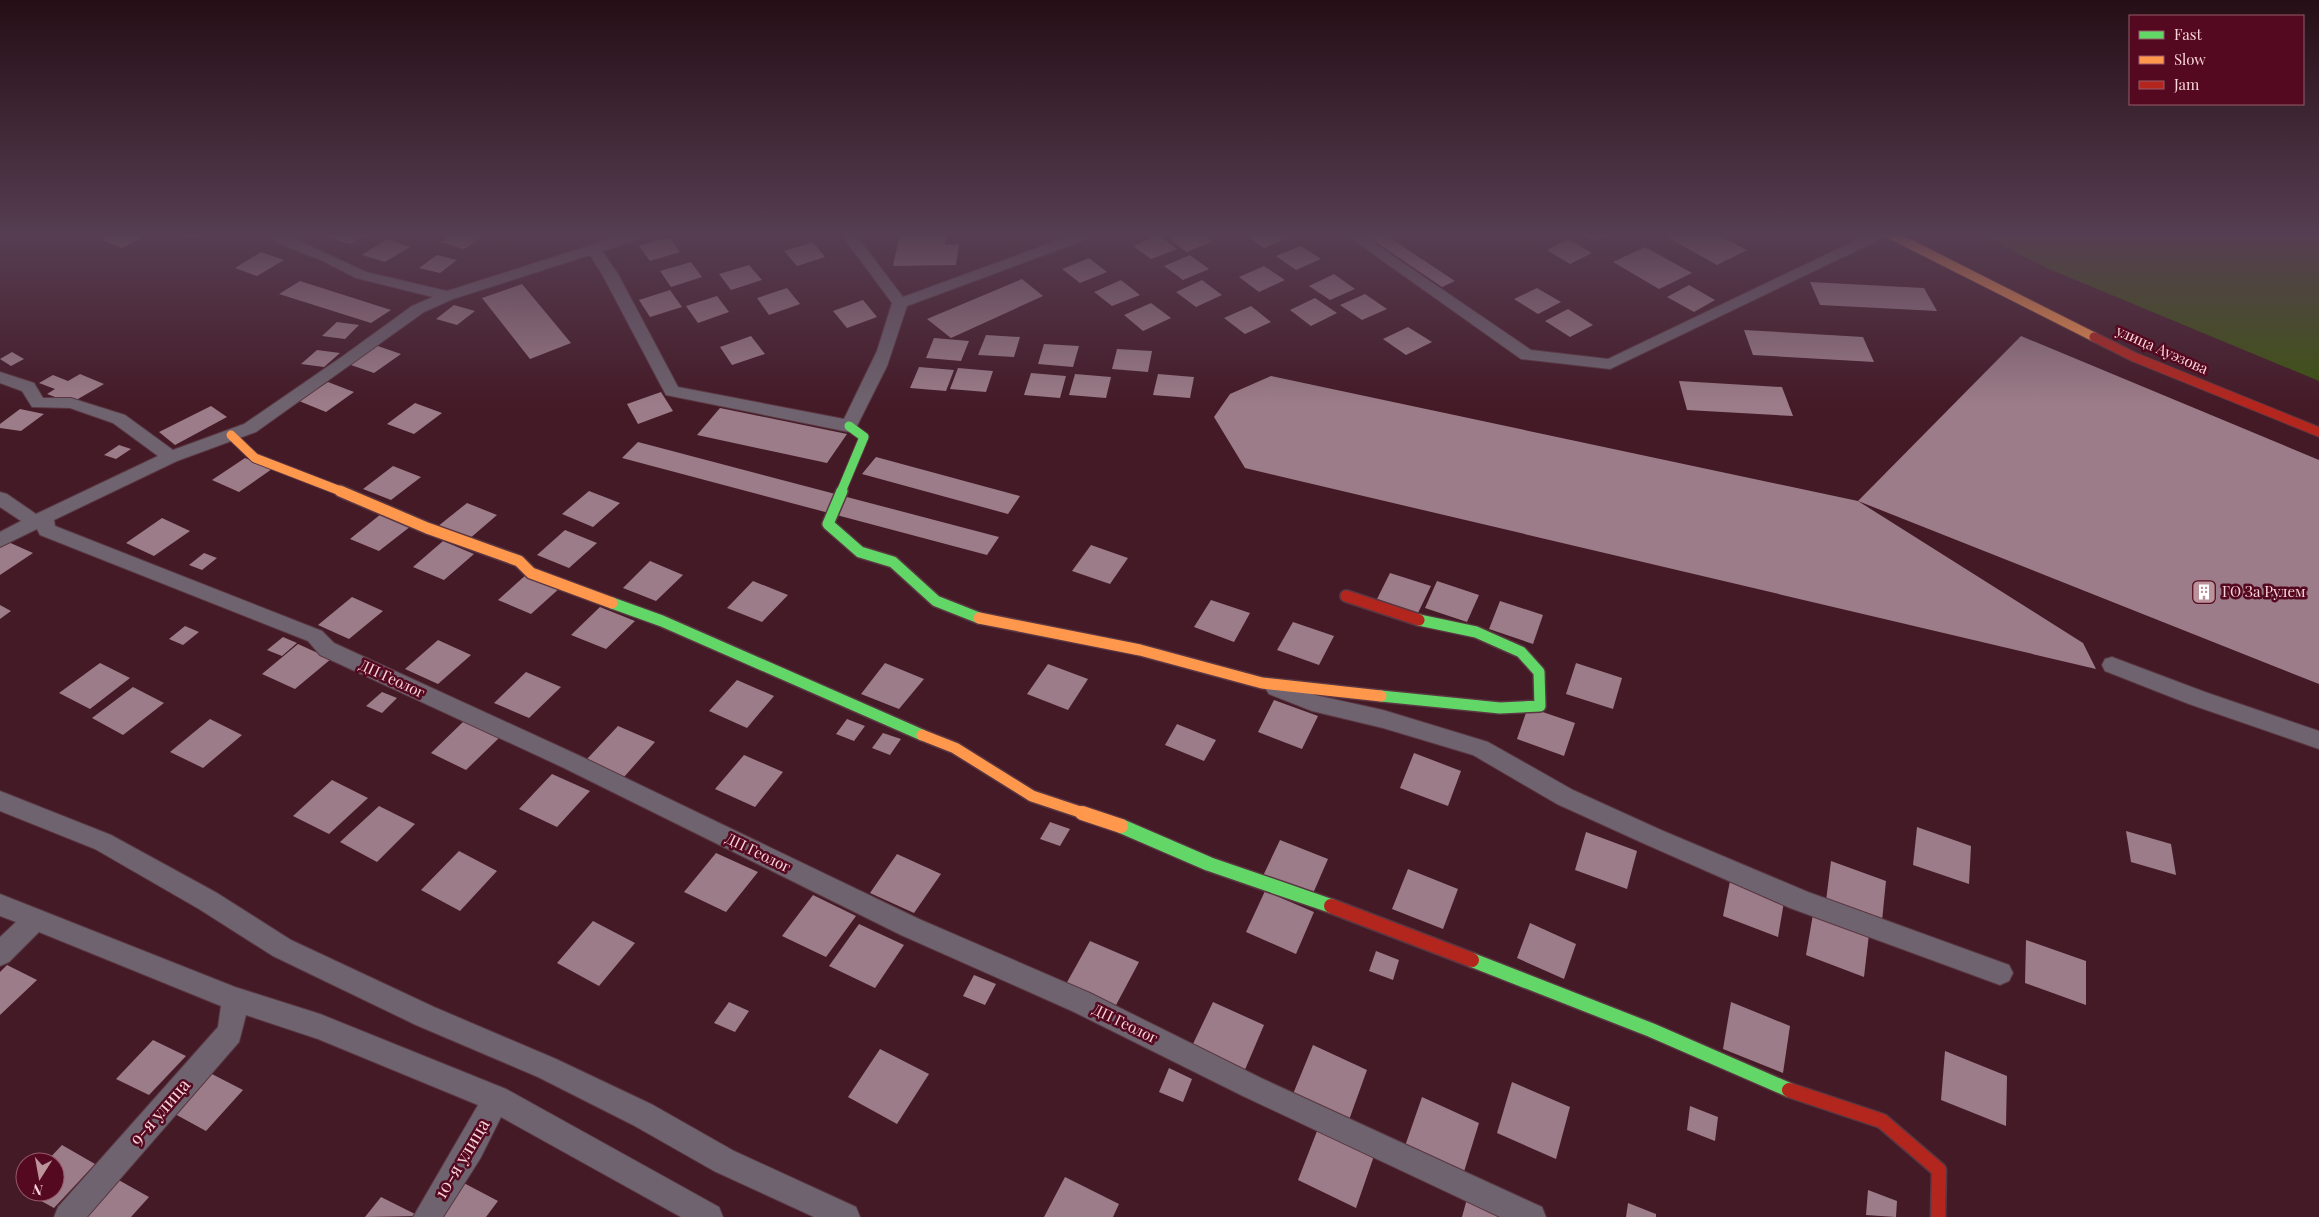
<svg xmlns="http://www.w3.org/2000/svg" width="2319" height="1217" font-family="'Playfair Display',serif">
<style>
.green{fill:#3d5411}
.building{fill:#9c7c88}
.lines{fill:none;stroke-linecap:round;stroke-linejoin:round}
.street-casing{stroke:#5a3742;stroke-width:2}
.fast-far2-casing{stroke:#5a3742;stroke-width:11}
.fast-far1-casing{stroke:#5a3742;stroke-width:14}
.fast-casing{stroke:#5a3742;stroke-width:17}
.slow-far2-casing{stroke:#5a3742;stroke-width:11}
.slow-far1-casing{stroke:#5a3742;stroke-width:14}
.slow-casing{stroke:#5a3742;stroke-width:17}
.jam-far2-casing{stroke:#5a3742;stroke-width:11}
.jam-far1-casing{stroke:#5a3742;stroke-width:14}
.jam-casing{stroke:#5a3742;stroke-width:17}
.street{fill:#6e636e;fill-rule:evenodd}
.fast-far2{stroke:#63d668;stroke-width:9}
.fast-far1{stroke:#63d668;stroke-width:11}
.fast{stroke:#63d668;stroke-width:14}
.slow-far2{stroke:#ff974d;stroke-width:9}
.slow-far1{stroke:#ff974d;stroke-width:11}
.slow{stroke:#ff974d;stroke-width:14}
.jam-far2{stroke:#b3261e;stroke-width:9}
.jam-far1{stroke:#b3261e;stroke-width:11}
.jam{stroke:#b3261e;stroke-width:14}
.labels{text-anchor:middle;stroke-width:5;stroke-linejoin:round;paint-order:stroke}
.street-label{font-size:15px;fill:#fad4d9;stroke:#550920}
.poi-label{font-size:15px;fill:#fad4d9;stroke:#550920;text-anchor:start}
.near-street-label{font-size:18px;fill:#fad4d9;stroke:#550920}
</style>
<rect width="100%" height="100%" fill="#441a27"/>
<path class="green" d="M1979 234H2319V381L2049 269Z"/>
<g class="building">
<path d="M113 234H149L122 248 101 240Z"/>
<path d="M180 234H205L195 239Z"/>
<path d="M332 234H368L350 244 327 237Z"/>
<path d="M453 234H487L464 249 440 242Z"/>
<path d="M900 234H946L945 245 959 244 956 265 893 266Z"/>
<path d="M1181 234H1202L1213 241 1187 252 1169 239Z"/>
<path d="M1247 234H1283L1289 238 1264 248 1245 235Z"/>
<path d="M1364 234H1384L1455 281 1442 287Z"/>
<path d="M1580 234H1610L1594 241Z"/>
<path d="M1670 234H1716L1747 250 1717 265 1665 236Z"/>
<path d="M1158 235 1177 249 1151 259 1133 246Z"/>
<path d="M669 237 680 252 650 261 639 246Z"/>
<path d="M387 239 410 247 385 262 362 255Z"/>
<path d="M1568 239 1592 253 1570 264 1547 250Z"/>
<path d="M813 242 825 257 797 266 784 251Z"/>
<path d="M1301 246 1321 259 1296 270 1276 256Z"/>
<path d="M1645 247 1692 273 1659 289 1613 262Z"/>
<path d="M261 252 284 260 257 276 235 268Z"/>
<path d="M437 255 457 260 440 273 419 268Z"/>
<path d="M1190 255 1209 269 1183 280 1164 266Z"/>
<path d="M1089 258 1107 272 1080 283 1062 269Z"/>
<path d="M691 262 702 277 671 287 660 271Z"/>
<path d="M749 265 762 280 731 290 719 274Z"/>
<path d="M1264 266 1285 280 1259 292 1239 277Z"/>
<path d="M1334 274 1355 289 1330 300 1309 286Z"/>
<path d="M1022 279 1043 296 951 338 927 319Z"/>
<path d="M1121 280 1140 295 1112 306 1094 292Z"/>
<path d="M1202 280 1222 295 1196 307 1176 292Z"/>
<path d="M300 281 391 310 371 323 279 294Z"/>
<path d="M1810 282 1924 288 1937 311 1820 305Z"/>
<path d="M522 284 571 343 530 359 482 298Z"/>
<path d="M1689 285 1715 300 1694 312 1667 297Z"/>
<path d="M787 288 800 304 769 315 757 298Z"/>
<path d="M1537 288 1561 302 1538 314 1514 299Z"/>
<path d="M670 290 682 307 650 317 639 300Z"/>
<path d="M1365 294 1387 309 1362 320 1340 305Z"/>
<path d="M717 296 729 312 698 323 686 306Z"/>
<path d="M1315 298 1337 313 1311 326 1290 310Z"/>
<path d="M863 300 877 317 847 328 833 311Z"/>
<path d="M1151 303 1171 318 1143 331 1124 315Z"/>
<path d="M454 305 475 311 457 325 436 319Z"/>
<path d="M1251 306 1271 322 1245 334 1224 318Z"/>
<path d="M1568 309 1593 325 1570 337 1545 321Z"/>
<path d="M337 322 359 325 345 339 322 336Z"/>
<path d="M1408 327 1432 342 1406 355 1383 339Z"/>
<path d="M1744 330 1863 337 1874 362 1753 355Z"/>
<path d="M986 335 1020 337 1014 357 978 355Z"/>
<path d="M751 336 765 354 732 365 720 347Z"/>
<path d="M2021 336 2319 460V684L1858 501Z"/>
<path d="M934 338 969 341 961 361 926 358Z"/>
<path d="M1044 344 1079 346 1073 367 1038 364Z"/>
<path d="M375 345 401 354 374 373 348 364Z"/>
<path d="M1117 349 1152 351 1148 372 1112 369Z"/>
<path d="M317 350 340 353 324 367 301 364Z"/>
<path d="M12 352 24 359 11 366 0 359Z"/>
<path d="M919 367 954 370 946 391 910 388Z"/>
<path d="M958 368 993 371 986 392 950 389Z"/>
<path d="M1031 373 1066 376 1060 398 1024 395Z"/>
<path d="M80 374 104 384 71 403 47 394 55 389 39 383 53 375 68 381Z"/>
<path d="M1075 374 1111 377 1106 398 1069 395Z"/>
<path d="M1158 374 1194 377 1190 398 1153 395Z"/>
<path d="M1271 376 1858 501 2083 643 2096 669 1245 468 1214 417 1230 394Z"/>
<path d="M1679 381 1782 387 1793 416 1687 410Z"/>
<path d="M328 382 354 392 326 412 299 401Z"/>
<path d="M661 392 673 411 638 424 627 404Z"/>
<path d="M415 403 442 413 414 434 387 424Z"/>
<path d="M211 406 227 417 175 445 159 432Z"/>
<path d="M720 408 847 434 827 463 697 435Z"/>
<path d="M20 409 44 414 21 431 0 428V424Z"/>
<path d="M638 442 999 537 987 555 622 458Z"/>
<path d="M119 445 131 449 116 459 104 455Z"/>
<path d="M876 457 1020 496 1008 514 862 474Z"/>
<path d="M245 458 272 469 239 492 212 480Z"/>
<path d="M393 466 421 477 391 500 363 489Z"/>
<path d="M589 491 620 503 593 527 562 514Z"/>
<path d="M467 503 497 515 468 540 437 527Z"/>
<path d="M381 514 411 526 379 551 350 539Z"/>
<path d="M162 518 190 531 154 556 126 543Z"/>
<path d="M565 530 597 543 569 568 537 555Z"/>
<path d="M6 541 33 553 0 575V544Z"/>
<path d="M443 541 474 554 444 580 413 567Z"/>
<path d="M1091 545 1128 558 1110 584 1072 571Z"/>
<path d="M204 553 217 558 202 570 189 565Z"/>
<path d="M650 561 683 575 656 601 623 588Z"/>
<path d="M528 573 561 587 531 614 498 600Z"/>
<path d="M1390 573 1431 586 1418 613 1377 599Z"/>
<path d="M753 581 788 595 762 622 727 608Z"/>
<path d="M1437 581 1479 595 1467 622 1425 608Z"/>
<path d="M352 597 383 611 349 639 318 625Z"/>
<path d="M1211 600 1250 613 1234 642 1194 627Z"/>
<path d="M1500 601 1543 615 1533 644 1489 629Z"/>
<path d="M0 605 11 611 0 619Z"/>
<path d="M600 607 635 621 606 649 571 635Z"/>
<path d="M1293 622 1334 636 1319 665 1277 650Z"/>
<path d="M185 626 199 632 183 645 169 639Z"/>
<path d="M283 637 297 643 282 656 267 650Z"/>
<path d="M438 640 471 655 438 684 405 669Z"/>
<path d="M298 644 331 659 295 689 262 674Z"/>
<path d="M100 663 130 678 90 709 59 693Z"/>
<path d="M885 663 924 679 899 709 861 694Z"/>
<path d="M1576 663 1622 678 1613 709 1566 694Z"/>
<path d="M1048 664 1088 679 1068 710 1027 694Z"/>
<path d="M526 672 561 687 529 718 494 703Z"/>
<path d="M737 680 774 696 747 728 709 711Z"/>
<path d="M133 687 164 703 123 735 92 718Z"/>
<path d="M382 692 397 698 382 713 366 706Z"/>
<path d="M1274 700 1318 716 1302 749 1258 732Z"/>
<path d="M1528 707 1575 723 1564 756 1517 739Z"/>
<path d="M210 719 242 735 203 768 170 752Z"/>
<path d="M847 719 865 726 854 741 836 734Z"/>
<path d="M465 720 501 736 466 770 431 753Z"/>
<path d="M1177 724 1216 740 1204 761 1165 745Z"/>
<path d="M618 726 655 742 624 777 587 759Z"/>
<path d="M883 733 901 739 890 755 872 748Z"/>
<path d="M1414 753 1461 771 1448 806 1400 788Z"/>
<path d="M744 755 783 772 755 807 715 789Z"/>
<path d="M552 774 590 791 557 827 519 809Z"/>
<path d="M332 780 368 798 329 834 293 816Z"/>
<path d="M379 806 415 824 377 862 340 842Z"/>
<path d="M1050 822 1070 829 1060 846 1040 839Z"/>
<path d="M1917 827 1971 846 1969 884 1913 865Z"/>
<path d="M2126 831 2171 844 2176 875 2131 862Z"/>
<path d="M1586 832 1637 851 1627 889 1575 870Z"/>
<path d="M1280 840 1328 859 1311 898 1262 878Z"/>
<path d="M459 851 497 871 460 911 421 890Z"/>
<path d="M716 853 758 872 726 912 684 892Z"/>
<path d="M897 854 941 874 914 913 870 893Z"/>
<path d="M1831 861 1886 881 1882 921 1826 901Z"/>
<path d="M1408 869 1458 889 1443 929 1392 909Z"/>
<path d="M1731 876 1785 896 1778 937 1723 916Z"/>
<path d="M1265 891 1314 912 1296 954 1246 932Z"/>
<path d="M813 895 856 916 826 957 782 936Z"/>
<path d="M1813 914 1869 934 1864 977 1806 955Z"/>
<path d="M593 921 635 943 599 986 557 963Z"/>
<path d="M1530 923 1576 944 1564 979 1517 958Z"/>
<path d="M859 924 904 945 875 988 829 966Z"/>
<path d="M2026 940 2086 961V1005L2025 983Z"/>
<path d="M1090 941 1139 962 1115 1007 1066 984Z"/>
<path d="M1376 951 1399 960 1393 980 1369 971Z"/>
<path d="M7 965 37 980 0 1015V972Z"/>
<path d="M974 975 996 984 985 1005 963 996Z"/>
<path d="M729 1002 749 1011 735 1032 714 1023Z"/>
<path d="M1213 1002 1264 1025 1244 1072 1191 1048Z"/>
<path d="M1731 1002 1790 1026 1783 1073 1723 1049Z"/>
<path d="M153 1040 186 1056 149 1095 116 1079Z"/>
<path d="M1313 1045 1367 1070 1349 1120 1293 1094Z"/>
<path d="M880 1049 929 1074 897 1124 848 1097Z"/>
<path d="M1945 1051 2007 1076 2006 1126 1941 1100Z"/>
<path d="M1169 1068 1192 1079 1183 1102 1159 1092Z"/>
<path d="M210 1073 243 1090 206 1131 173 1113Z"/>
<path d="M1512 1082 1570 1107 1556 1159 1497 1133Z"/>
<path d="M1422 1097 1479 1123 1463 1175 1404 1149Z"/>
<path d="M1690 1106 1718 1117 1715 1141 1687 1130Z"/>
<path d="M1319 1126 1375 1153 1356 1208 1298 1180Z"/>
<path d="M62 1145 95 1164 54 1208 25 1192H55V1162H46Z"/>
<path d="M1065 1177 1119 1204 1113 1217H1044Z"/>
<path d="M115 1178 149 1197 131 1217H79Z"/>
<path d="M460 1181 498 1201 486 1217H434Z"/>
<path d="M1868 1190 1897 1201 1896 1217 1866 1215Z"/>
<path d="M1468 1195 1514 1217H1462Z"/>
<path d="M381 1197 419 1216 365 1217Z"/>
<path d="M1628 1203 1656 1214V1217H1626Z"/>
</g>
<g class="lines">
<g class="street-casing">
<g id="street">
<path d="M268 234H284L366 272 447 291 626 234H647L645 237 602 251 618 274 678 387 844 419 877 351 892 303 841 234H855L903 297 1075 234H1095L1093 237 907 306 887 366 855 430 849 432 666 395 602 274 590 255 453 299 424 312 256 432 177 461 54 520 55 526 322 631 334 643 578 755 919 919 1090 993 1261 1078 1542 1207 1546 1217H1500L1243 1096 1072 1011 901 935 562 767 320 655 308 641 40 535 37 529 0 547V532L21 521 0 507V492L7 494 36 514 158 456 113 423 70 408 32 407 22 391 0 383V372L34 383 43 398H71L125 415 173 450 244 424 343 356 412 306 433 297 356 278 323 261 280 244Z"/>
<path d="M1345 234H1361L1531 350 1608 359 1869 234H1887L1885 237 1610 369 1521 359Z"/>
<path d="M2112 657 2205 692 2319 731V749L2189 704 2105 671 2102 665 2105 659Z"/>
<path d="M1276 680 1315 695 1383 710 1488 742 1573 790 1661 830 1808 892 2009 965 2013 973 2009 981 2000 985 1790 908 1645 844 1557 804 1473 755 1383 728 1312 711 1269 694 1265 688 1269 682Z"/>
<path d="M0 791 111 835 217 893 291 940 434 1007 556 1059 653 1105 734 1151 856 1207 860 1217H814L714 1171 633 1125 538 1077 416 1025 273 956 199 909 95 849 0 811Z"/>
<path d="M0 894 235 987 320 1014 506 1089 719 1207 723 1217H681L501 1117 480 1159 443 1217H413L478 1105 318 1039 246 1015 239 1042 87 1217H54L58 1207 218 1027 221 1006 39 932 9 962 0 966V937L16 922 0 916Z"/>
</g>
</g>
<g class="fast-far2-casing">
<path id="fast-far2" d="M841 492 864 437 849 426"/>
</g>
<g class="fast-far1-casing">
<g id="fast-far1">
<path d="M842 491 828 524 860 552 893 562 936 601 979 618"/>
<path d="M612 603 662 621 922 735"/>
<path d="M1381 696 1500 708 1540 706 1539 672 1521 652 1476 632 1419 620"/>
</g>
</g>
<g class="fast-casing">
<g id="fast">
<path d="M1121 826 1209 864 1331 906"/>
<path d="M1472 960 1651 1030 1789 1090"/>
</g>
</g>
<g class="slow-far2-casing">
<g id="slow-far2">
<path d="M1890 234 2094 337"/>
<path d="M231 435 255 458 343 492"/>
</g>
</g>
<g class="slow-far1-casing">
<g id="slow-far1">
<path d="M340 491 427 528 519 561 531 573 612 603"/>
<path d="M979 618 1140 650 1262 683 1381 696"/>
<path d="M922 735 955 748 1032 796 1086 814"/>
</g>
</g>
<g class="slow-casing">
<path id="slow" d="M1082 813 1121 826"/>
</g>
<g class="jam-far2-casing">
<path id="jam-far2" d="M2094 337 2134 357 2319 432"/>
</g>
<g class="jam-far1-casing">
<path id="jam-far1" d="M1346 596 1419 620"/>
</g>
<g class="jam-casing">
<g id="jam">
<path d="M1331 906 1472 960"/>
<path d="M1789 1090 1882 1121 1939 1170 1938 1217"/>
</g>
</g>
<use href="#street" class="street"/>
<use href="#fast-far2" class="fast-far2"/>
<use href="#fast-far1" class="fast-far1"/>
<use href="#fast" class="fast"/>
<use href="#slow-far2" class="slow-far2"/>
<use href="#slow-far1" class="slow-far1"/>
<use href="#slow" class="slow"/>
<use href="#jam-far2" class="jam-far2"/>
<use href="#jam-far1" class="jam-far1"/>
<use href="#jam" class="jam"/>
</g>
<linearGradient id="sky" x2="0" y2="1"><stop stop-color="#250e15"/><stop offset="0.58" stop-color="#563e52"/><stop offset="1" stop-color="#563e52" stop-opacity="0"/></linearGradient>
<rect width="2319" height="404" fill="url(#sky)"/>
<defs>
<g id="building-square" transform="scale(1.25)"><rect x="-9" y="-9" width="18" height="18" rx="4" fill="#ba939b" stroke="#550920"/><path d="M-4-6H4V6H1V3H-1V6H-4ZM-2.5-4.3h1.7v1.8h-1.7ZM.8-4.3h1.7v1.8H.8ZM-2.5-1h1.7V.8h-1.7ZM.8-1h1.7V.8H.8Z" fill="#fff"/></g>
</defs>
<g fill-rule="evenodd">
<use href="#building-square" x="2204" y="592"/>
</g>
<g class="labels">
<g class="street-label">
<text transform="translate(2162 350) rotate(24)" y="5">улица Ауэзова</text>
<text transform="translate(392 679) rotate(25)" y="5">ДП Геолог</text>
<text transform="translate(758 853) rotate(26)" y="5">ДП Геолог</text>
<text transform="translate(1125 1024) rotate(26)" y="5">ДП Геолог</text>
</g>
<g class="poi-label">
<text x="2222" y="597">ГО За Рулем</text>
</g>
<g class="near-street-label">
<text transform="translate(160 1112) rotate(-49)" y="6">9-я улица</text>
<text transform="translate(462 1159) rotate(-59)" y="6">10-я улица</text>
</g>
</g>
<rect x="2129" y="15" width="175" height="90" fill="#550920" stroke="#975a6a"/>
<rect x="2139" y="31" width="25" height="8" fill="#63d668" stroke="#975a6a"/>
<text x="2174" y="40" font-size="15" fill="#fad4d9">Fast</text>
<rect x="2139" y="56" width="25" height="8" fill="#ff974d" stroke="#975a6a"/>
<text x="2174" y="65" font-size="15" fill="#fad4d9">Slow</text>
<rect x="2139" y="81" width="25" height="8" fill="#b3261e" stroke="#975a6a"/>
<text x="2174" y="90" font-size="15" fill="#fad4d9">Jam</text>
<g transform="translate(40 1177) rotate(191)"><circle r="24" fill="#550920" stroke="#975a6a"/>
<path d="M0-4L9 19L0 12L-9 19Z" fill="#ba939b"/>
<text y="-8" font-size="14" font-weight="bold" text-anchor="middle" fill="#fad4d9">N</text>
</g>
</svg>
